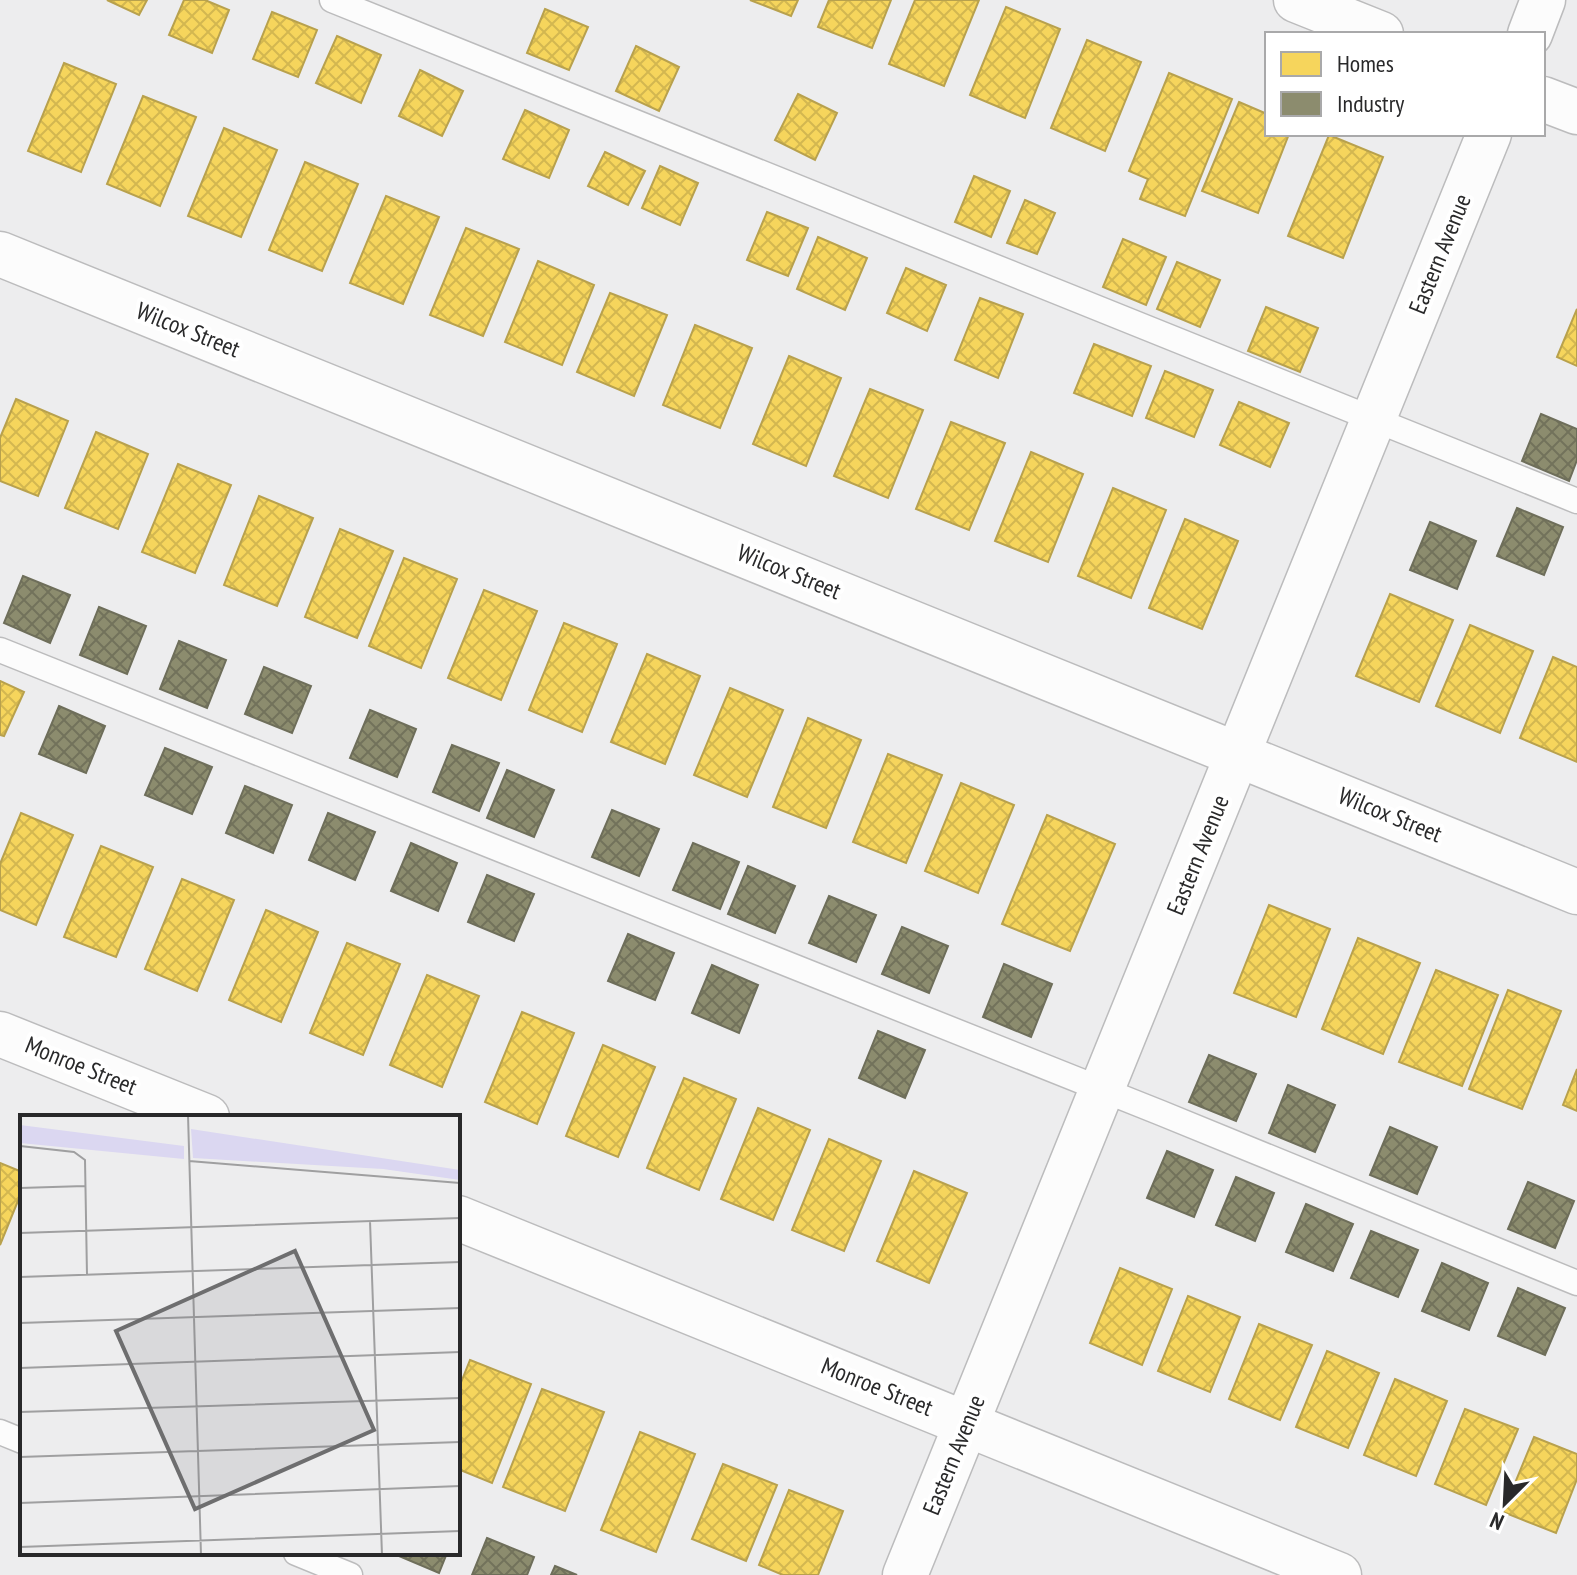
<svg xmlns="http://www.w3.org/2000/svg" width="1577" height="1575" font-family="'PT Sans Narrow',sans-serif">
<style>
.homes{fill:url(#homes-cross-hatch);stroke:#b8a14d;stroke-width:2}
.industry{fill:url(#industry-cross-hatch);stroke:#6e6e5a;stroke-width:2}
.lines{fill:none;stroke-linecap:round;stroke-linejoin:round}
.lane-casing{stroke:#bcbcbd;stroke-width:27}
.street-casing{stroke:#bcbcbd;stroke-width:47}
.lane{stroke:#fcfcfc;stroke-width:24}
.street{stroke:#fcfcfc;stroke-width:44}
.labels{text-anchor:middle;stroke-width:8;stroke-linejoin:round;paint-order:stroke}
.street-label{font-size:24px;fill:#29292a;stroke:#fff}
.inset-road{fill:none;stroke:#9f9fa0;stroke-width:2}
.view{fill:#6e6e6f;fill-opacity:0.15;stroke:#6e6e6f;stroke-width:4}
.inset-edge{fill:none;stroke:#29292a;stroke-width:4}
</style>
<defs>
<pattern id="homes-cross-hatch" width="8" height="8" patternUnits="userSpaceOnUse" patternTransform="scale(2)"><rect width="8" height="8" fill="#f6d55c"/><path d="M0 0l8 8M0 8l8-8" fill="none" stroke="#d3b750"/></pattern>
<pattern id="industry-cross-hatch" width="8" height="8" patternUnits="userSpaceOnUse" patternTransform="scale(2)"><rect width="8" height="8" fill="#8c8c6e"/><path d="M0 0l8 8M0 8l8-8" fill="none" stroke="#72725b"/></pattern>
</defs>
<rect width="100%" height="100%" fill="#ededee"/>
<g class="homes">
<path d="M107 0H147L139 15Z"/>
<path d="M184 0H205L229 10 212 53 169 35Z"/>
<path d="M750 0H798L791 16Z"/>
<path d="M829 0H891L872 48 818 27Z"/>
<path d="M915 0H979L944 86 889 64Z"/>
<path d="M1006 7 1060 29 1025 118 970 95Z"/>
<path d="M545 9 588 27 569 70 527 53Z"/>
<path d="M272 12 317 30 298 77 253 59Z"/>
<path d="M337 36 381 55 361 103 316 83Z"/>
<path d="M1087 40 1141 62 1105 151 1051 128Z"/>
<path d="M636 46 679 67 659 111 616 91Z"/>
<path d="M64 63 116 84 81 172 28 151Z"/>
<path d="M420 70 463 91 442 136 399 116Z"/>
<path d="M1169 73 1232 99 1185 216 1140 199 1148 179 1129 171Z"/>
<path d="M798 94 837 113 815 160 775 140Z"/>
<path d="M143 96 196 117 160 206 107 184Z"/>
<path d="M1239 102 1267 114V134H1289L1258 213 1202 191Z"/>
<path d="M525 110 569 130 549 178 503 159Z"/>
<path d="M224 128 277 150 241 237 188 216Z"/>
<path d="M1329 135 1383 157 1343 258 1288 236Z"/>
<path d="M605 152 645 171 628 205 588 186Z"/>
<path d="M305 162 358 184 322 271 269 250Z"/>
<path d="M660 166 698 183 680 225 642 208Z"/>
<path d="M974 176 1010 191 991 237 955 222Z"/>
<path d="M386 196 439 217 403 304 350 283Z"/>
<path d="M1025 200 1055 213 1037 254 1007 243Z"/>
<path d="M767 212 808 228 788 276 747 260Z"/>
<path d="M466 228 519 249 483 336 430 315Z"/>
<path d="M818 237 867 258 845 310 797 289Z"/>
<path d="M1123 239 1166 257 1146 305 1103 287Z"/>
<path d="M538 261 594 285 562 365 505 342Z"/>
<path d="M1177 262 1220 280 1200 327 1157 309Z"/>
<path d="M906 268 946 285 927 331 887 313Z"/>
<path d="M610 293 667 315 634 396 577 372Z"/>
<path d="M980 298 1023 314 998 378 955 360Z"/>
<path d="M1266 307 1318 328 1300 372 1248 351Z"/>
<path d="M1577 309V366L1557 357Z"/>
<path d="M695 325 752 348 720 428 663 405Z"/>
<path d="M1094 344 1151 366 1132 416 1074 393Z"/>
<path d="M789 356 841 378 806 466 753 444Z"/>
<path d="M1165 371 1213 390 1194 437 1146 418Z"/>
<path d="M870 389 923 410 888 498 834 476Z"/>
<path d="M16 399 68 421 38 496 0 481V438Z"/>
<path d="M1239 402 1289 423 1270 467 1220 445Z"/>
<path d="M951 422 1005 443 969 530 916 509Z"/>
<path d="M96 432 148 454 118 529 65 508Z"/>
<path d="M1031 452 1083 474 1048 562 995 541Z"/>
<path d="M178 464 231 485 195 573 142 552Z"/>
<path d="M1113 488 1166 510 1131 598 1078 576Z"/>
<path d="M259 496 313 518 277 606 224 585Z"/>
<path d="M1185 519 1238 541 1202 629 1149 608Z"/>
<path d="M340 529 393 551 357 638 305 617Z"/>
<path d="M404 558 457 579 421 668 369 646Z"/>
<path d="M484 590 537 611 501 700 448 678Z"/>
<path d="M1390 594 1453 620 1419 702 1356 676Z"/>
<path d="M564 623 617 644 582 732 529 710Z"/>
<path d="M1470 625 1533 651 1500 733 1436 706Z"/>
<path d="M647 654 700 676 665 764 611 742Z"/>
<path d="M1553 657 1577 667V762L1520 738Z"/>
<path d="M0 681 24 692 4 736 0 735Z"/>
<path d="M730 688 783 710 747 797 694 775Z"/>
<path d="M808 718 861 740 826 828 773 807Z"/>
<path d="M888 754 942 775 906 863 853 842Z"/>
<path d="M961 783 1014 805 978 893 925 871Z"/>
<path d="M21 813 73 835 36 925 0 910V864Z"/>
<path d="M1047 815 1115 844 1070 951 1002 924Z"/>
<path d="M101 846 153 867 116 957 64 937Z"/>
<path d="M182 879 234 900 197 991 145 969Z"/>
<path d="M1269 905 1330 929 1296 1017 1234 993Z"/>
<path d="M266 910 318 932 281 1022 229 1000Z"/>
<path d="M1358 938 1420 963 1383 1054 1322 1029Z"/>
<path d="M347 943 400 964 363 1055 310 1033Z"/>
<path d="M1436 970 1498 995 1462 1086 1399 1062Z"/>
<path d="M427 975 479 996 442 1087 390 1065Z"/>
<path d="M1508 990 1561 1011 1522 1109 1469 1089Z"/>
<path d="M522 1012 574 1033 537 1124 485 1102Z"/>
<path d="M603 1045 655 1067 618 1157 566 1136Z"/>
<path d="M1577 1069V1111L1563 1105Z"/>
<path d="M684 1078 736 1099 699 1190 647 1168Z"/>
<path d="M758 1108 810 1130 773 1220 721 1199Z"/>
<path d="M829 1139 881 1161 844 1251 792 1230Z"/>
<path d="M0 1163 22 1172V1191L0 1245Z"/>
<path d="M914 1171 967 1193 929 1283 877 1261Z"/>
<path d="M1120 1268 1172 1289 1142 1365 1090 1343Z"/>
<path d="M1188 1296 1240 1317 1210 1392 1158 1371Z"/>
<path d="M1259 1324 1312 1345 1280 1420 1229 1399Z"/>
<path d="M1327 1351 1379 1373 1348 1448 1296 1427Z"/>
<path d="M470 1360 531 1384 492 1483 458 1469V1390Z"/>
<path d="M1395 1379 1447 1401 1416 1476 1364 1455Z"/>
<path d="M542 1389 604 1412 565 1511 503 1487Z"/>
<path d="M1465 1409 1518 1429 1486 1505 1435 1484Z"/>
<path d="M640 1432 695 1454 656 1552 601 1530Z"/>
<path d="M1534 1437 1577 1454V1479L1556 1533 1503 1512Z"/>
<path d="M723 1464 777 1485 746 1561 692 1539Z"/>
<path d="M789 1490 843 1511 818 1575H783L759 1565Z"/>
</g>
<g class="industry">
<path d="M1541 414 1577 429V460L1569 481 1522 461Z"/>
<path d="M1517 508 1563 527 1544 575 1497 556Z"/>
<path d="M1430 522 1476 541 1457 589 1410 570Z"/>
<path d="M23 576 70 595 50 643 4 623Z"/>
<path d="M99 607 146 626 127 674 80 655Z"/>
<path d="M179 641 226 660 207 708 160 689Z"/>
<path d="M264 667 311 686 292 733 245 714Z"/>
<path d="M59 706 105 726 86 773 39 754Z"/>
<path d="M370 710 416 729 397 777 350 758Z"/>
<path d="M452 745 499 763 479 811 433 792Z"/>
<path d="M165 748 212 767 192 814 145 795Z"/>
<path d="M507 770 554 790 534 837 487 818Z"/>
<path d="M245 786 292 805 273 853 226 833Z"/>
<path d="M612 810 659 829 639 876 592 857Z"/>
<path d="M328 813 375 832 355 880 309 860Z"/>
<path d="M411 843 457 863 438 911 391 891Z"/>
<path d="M693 843 739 862 720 909 673 890Z"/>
<path d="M748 866 795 886 775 933 728 914Z"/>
<path d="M487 875 534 894 514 941 468 922Z"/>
<path d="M829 896 876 915 856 962 809 943Z"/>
<path d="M902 927 948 946 929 993 882 974Z"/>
<path d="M628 934 674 953 655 1000 608 981Z"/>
<path d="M1004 964 1052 984 1031 1037 983 1017Z"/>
<path d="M712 965 758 985 739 1033 692 1013Z"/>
<path d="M878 1031 925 1050 905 1098 859 1078Z"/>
<path d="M1209 1055 1256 1074 1236 1121 1189 1102Z"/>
<path d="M1288 1085 1335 1105 1315 1152 1269 1133Z"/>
<path d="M1390 1127 1437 1147 1417 1194 1370 1175Z"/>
<path d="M1167 1151 1213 1170 1194 1217 1147 1198Z"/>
<path d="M1236 1177 1274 1193 1255 1241 1216 1225Z"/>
<path d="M1528 1182 1574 1201 1555 1248 1508 1229Z"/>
<path d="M1306 1204 1353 1224 1333 1271 1286 1252Z"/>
<path d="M1371 1231 1418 1250 1398 1297 1351 1278Z"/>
<path d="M1442 1263 1488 1283 1469 1330 1422 1311Z"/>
<path d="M1518 1288 1565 1308 1545 1355 1498 1336Z"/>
<path d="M487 1538 534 1557 527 1575H472Z"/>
<path d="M392 1553H447L439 1573Z"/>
<path d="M555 1566 577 1575H551Z"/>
</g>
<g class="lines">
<g class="lane-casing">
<g id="lane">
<path d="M332 0 1577 501"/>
<path d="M0 650 1161 1113 1577 1283"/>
<path d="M0 1432 22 1441"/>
<path d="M296 1553 350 1575"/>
</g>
</g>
<g class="street-casing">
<g id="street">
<path d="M1296 0 1381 34"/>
<path d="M1530 34 1543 0"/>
<path d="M1543 99 1577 112"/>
<path d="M0 254 1577 892"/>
<path d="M0 1034 207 1117"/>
<path d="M458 1218 1339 1575"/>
<path d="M905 1575 1489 134"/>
</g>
</g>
<use href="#lane" class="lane"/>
<use href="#street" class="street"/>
</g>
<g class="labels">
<g class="street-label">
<text transform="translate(1440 254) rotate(-68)" y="8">Eastern Avenue</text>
<text transform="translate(188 330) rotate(22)" y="8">Wilcox Street</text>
<text transform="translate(789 572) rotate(22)" y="8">Wilcox Street</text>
<text transform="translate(1390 815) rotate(22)" y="8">Wilcox Street</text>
<text transform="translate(1198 855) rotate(-68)" y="8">Eastern Avenue</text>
<text transform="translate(81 1066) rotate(22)" y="8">Monroe Street</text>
<text transform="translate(877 1387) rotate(22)" y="8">Monroe Street</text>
<text transform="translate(954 1455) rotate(-68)" y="8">Eastern Avenue</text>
</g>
</g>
<g transform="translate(20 1115)">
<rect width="440" height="440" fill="#ededee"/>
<path d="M0 10 164 31V44L0 28ZM171 14 440 55V65L363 54 173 43Z" fill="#dbd7f1"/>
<path class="inset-road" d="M168 0 181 440M0 31 54 37 65 45 67 160M169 46 440 68M0 73 65 71M350 106 362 440M0 118 440 103M0 162 440 147M0 208 440 193M0 253 440 237M0 297 440 283M0 342 440 327M0 388 440 371M0 406 1 440M0 432 440 416"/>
<path class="view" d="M275 136 354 315 175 394 96 216Z"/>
<rect width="440" height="440" class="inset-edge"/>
</g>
<rect x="1265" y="32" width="280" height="104" fill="#ffffff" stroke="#a9a9aa" stroke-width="2"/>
<rect x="1281" y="52" width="40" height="24" fill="#f6d55c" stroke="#a9a9aa" stroke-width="2"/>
<text x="1337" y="72" font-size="24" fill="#29292a">Homes</text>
<rect x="1281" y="92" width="40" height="24" fill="#8c8c6e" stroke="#a9a9aa" stroke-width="2"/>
<text x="1337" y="112" font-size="24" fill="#29292a">Industry</text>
<g transform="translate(1505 1503) rotate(204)" stroke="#ffffff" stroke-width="6" paint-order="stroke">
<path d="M0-6L14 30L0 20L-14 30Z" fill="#29292a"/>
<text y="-12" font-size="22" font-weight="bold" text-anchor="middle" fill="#29292a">N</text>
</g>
</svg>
